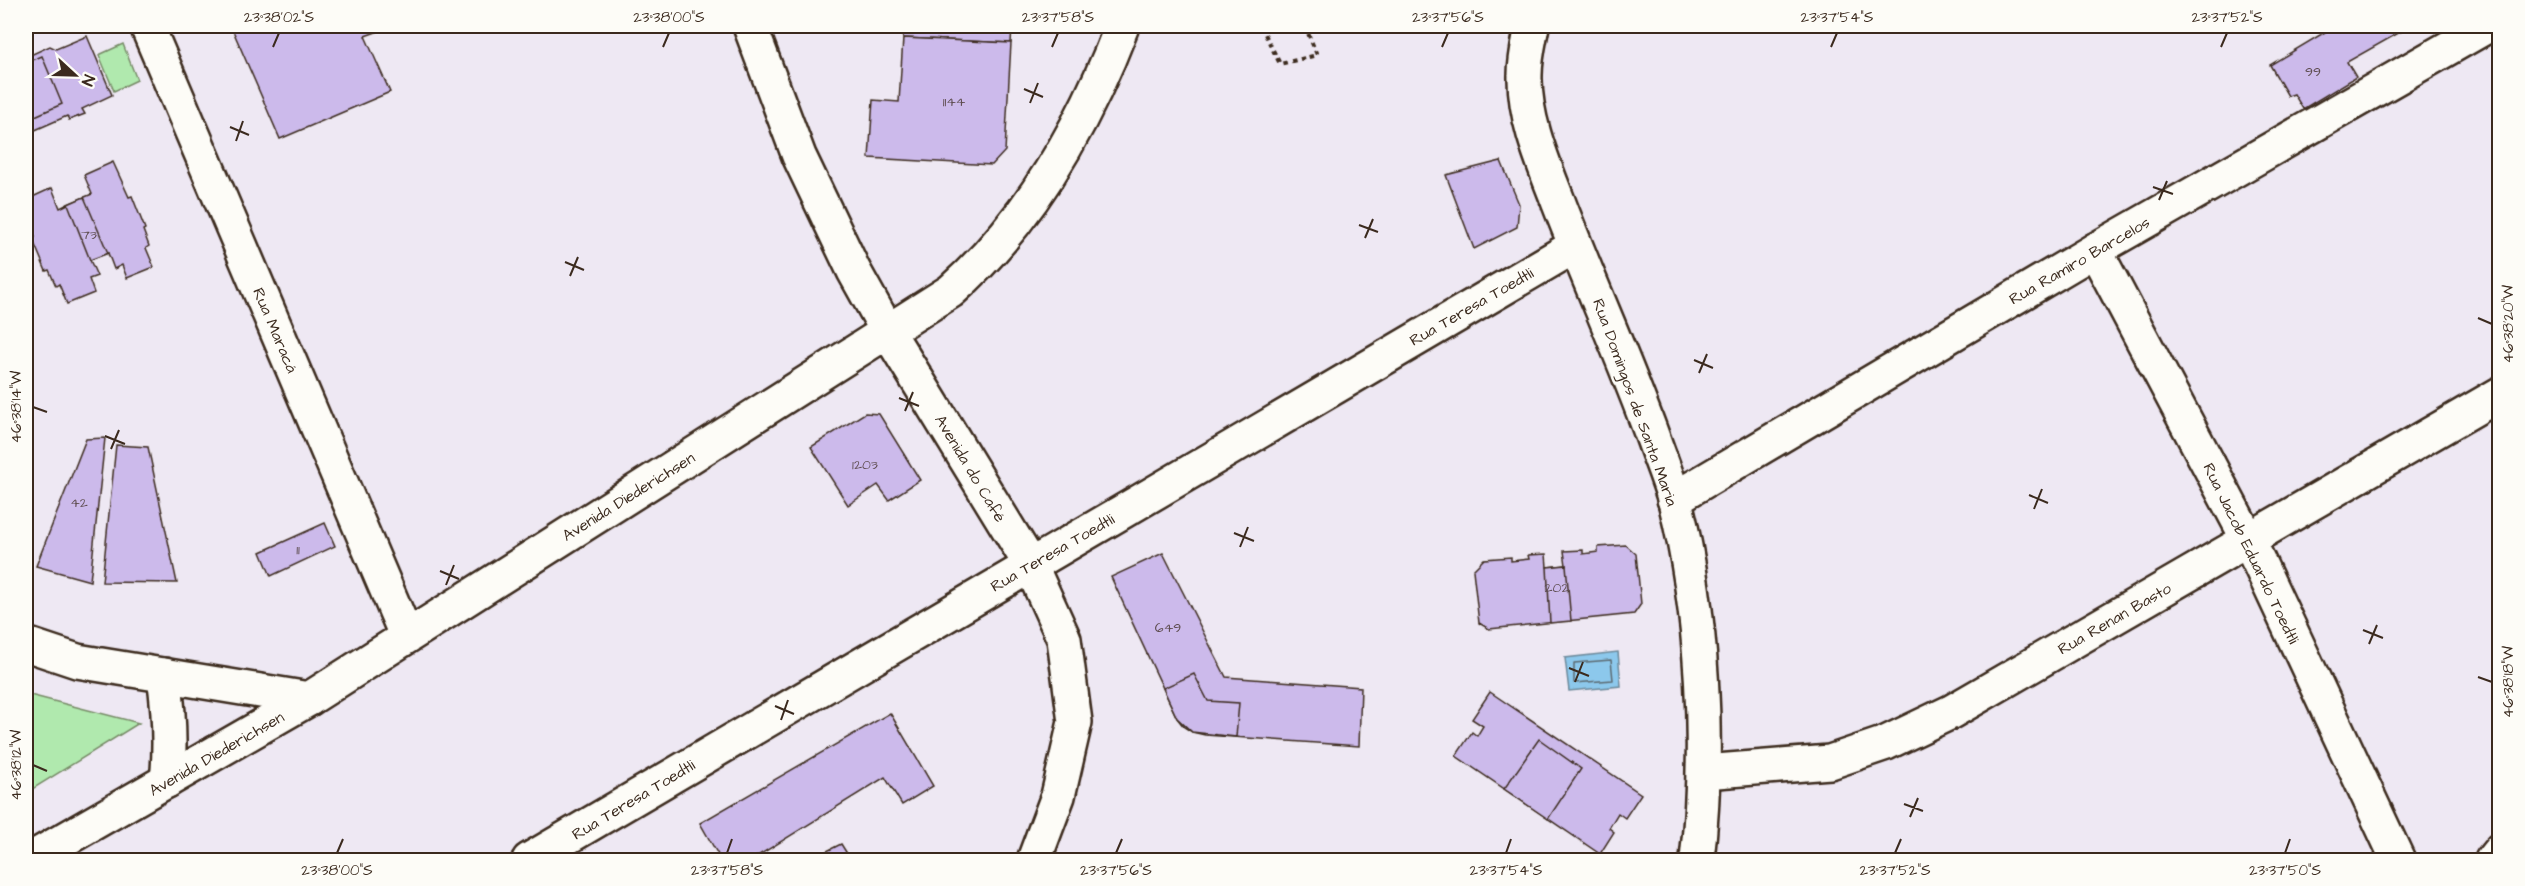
<svg xmlns="http://www.w3.org/2000/svg" width="2525" height="886" font-family="'Architects Daughter',sans-serif">
<style>
.green{fill:#b0e9ae;stroke:#768a66;stroke-width:1.5}
.water{fill:#8cc8ec;stroke:#6c899a;stroke-width:1.5}
.lines{fill:none;stroke-linecap:round;stroke-linejoin:round}
.shore{stroke:#5b6970;stroke-width:1.5}
.building{fill:#ccbaeb;stroke:#3b2a1e;stroke-width:1.5}
.minor-casing{stroke:#3b2a1e;stroke-width:38}
.path{stroke:#3b2a1e;stroke-width:4;stroke-dasharray:4.5 4.5;stroke-linecap:butt}
.minor{stroke:#fdfcf7;stroke-width:33}
.ticks{fill:none;stroke:#3b2a1e;stroke-width:2}
.labels{text-anchor:middle;stroke-width:4.5;stroke-linejoin:round;paint-order:stroke}
.number-label{font-size:14px;fill:#5f4e51}
.street-label{font-size:16px;fill:#3b2a1e;stroke:#fdfcf7}
.neatline{fill:none;stroke:#3b2a1e;stroke-width:2}
.ticks-label{font-size:15px;text-anchor:middle;fill:#3b2a1e}
</style>
<rect width="100%" height="100%" fill="#eee8f3"/>
<filter id="ink" filterUnits="userSpaceOnUse"><feTurbulence type="fractalNoise" baseFrequency=".0167" numOctaves="2"/><feDisplacementMap in="SourceGraphic" scale="12" xChannelSelector="R" yChannelSelector="G"/><feConvolveMatrix kernelMatrix="1 2 1 2 8 2 1 2 1" color-interpolation-filters="sRGB"/></filter>
<g filter="url(#ink)">
<g class="green">
<path d="M123 44 137 80 114 91 99 55Z"/>
<path d="M26 694 139 723 26 793Z"/>
</g>
<path class="water" d="M1618 652 1621 686 1569 691 1565 658Z"/>
<g class="lines">
<path class="shore" d="M1611 660 1613 680 1574 683V663Z"/>
</g>
<g class="building">
<path d="M231 26H393L365 36 390 92 280 139Z"/>
<path d="M903 26H1012L1011 43 903 38Z"/>
<path d="M2335 26H2411L2347 62 2356 77 2303 109 2294 94 2288 96 2270 65Z"/>
<path d="M87 36 112 95 82 109 85 114 69 120 67 116 26 134V57L50 46 56 49Z"/>
<path d="M903 38 1011 43 1005 151 992 165 869 158 873 100 899 102Z"/>
<path d="M42 56 62 104 26 120V63Z"/>
<path d="M1501 161 1519 204 1517 227 1474 249 1446 175Z"/>
<path d="M113 162 129 197 132 196 145 229 143 230 149 246 146 248 154 267 127 278 122 265 114 269 108 253 90 260 97 276 89 279 94 293 67 304 59 284 56 286 49 270 46 271 32 238 35 237 28 221 32 220 26 200 52 188 60 208 68 204 92 194 84 175Z"/>
<path d="M84 197 108 253 90 260 68 204Z"/>
<path d="M865 413 879 414 920 480 889 500 878 485 848 505 811 447Z"/>
<path d="M105 438 90 581 36 566 86 439Z"/>
<path d="M116 445 148 447 177 583 102 582Z"/>
<path d="M325 523 335 546 271 576 261 552Z"/>
<path d="M1626 545 1636 554 1641 604 1634 614 1489 629 1479 623 1473 570 1484 559 1511 557V561L1529 559 1528 555 1546 554 1547 567 1566 565 1564 551 1583 550V554L1598 552V547Z"/>
<path d="M1163 553 1226 677 1361 687 1359 746 1205 735 1192 732 1184 727 1177 718 1111 577Z"/>
<path d="M1566 565 1571 621 1550 623 1547 567Z"/>
<path d="M1194 674 1208 701 1239 703 1236 737 1192 732 1177 718 1163 688Z"/>
<path d="M1490 692 1641 794 1625 818 1618 813 1609 828 1614 832 1600 854 1456 756 1472 732 1477 736 1483 726 1472 719Z"/>
<path d="M890 713 933 786 902 805 885 777 751 860H721L700 823Z"/>
<path d="M1539 739 1581 769 1548 819 1504 789Z"/>
<path d="M841 844 851 860H811L823 853Z"/>
</g>
<g class="lines">
<g class="minor-casing">
<g id="minor">
<path d="M147 26 406 635"/>
<path d="M750 26 799 156 854 271 888 332 1030 564 1064 639 1075 722 1058 796 1034 860"/>
<path d="M1532 26C1529 42 1525 58 1525 75 1524 118 1543 162 1558 201 1589 282 1625 360 1654 441 1661 461 1669 480 1675 501 1703 613 1710 746 1697 860"/>
<path d="M2095 250 2248 539 2398 860"/>
<path d="M1674 499 2095 250 2487 26"/>
<path d="M26 644 77 661 309 699"/>
<path d="M164 675C169 711 171 745 167 781"/>
<path d="M1704 772 1830 762 1886 743 1951 712 2500 394"/>
<path d="M29 860 309 699 951 291C1031 220 1084 125 1122 26"/>
<path d="M529 860 1575 246"/>
<path d="M2492 860 2500 850"/>
</g>
</g>
<path class="path" d="M1261 26 1280 64 1317 55 1305 26"/>
<use href="#minor" class="minor"/>
</g>
</g>
<path class="ticks" d="M273 47 279 33M663 47 669 33M1052 47 1058 33M1442 47 1448 33M1831 47 1837 33M2221 47 2227 33M1024 89 1043 97M1030 103 1038 83M230 127 249 135M236 141 243 121M2153 187 2173 194M2159 200 2167 181M1359 225 1378 232M1365 238 1373 219M565 262 584 270M570 276 578 257M2478 318 2492 324M1694 360 1713 368M1699 373 1707 354M899 398 919 406M33 407 47 412M905 411 913 392M105 436 125 444M111 449 119 430M2029 495 2048 503M2034 509 2042 489M1234 533 1254 541M1240 547 1248 527M440 571 459 579M446 585 454 565M2363 630 2383 638M2369 644 2377 625M1569 668 1589 676M2478 677 2492 682M1575 682 1583 662M775 706 794 714M781 720 788 700M33 765 47 771M1904 804 1923 811M1910 817 1918 798M337 853 343 839M727 853 732 839M1116 853 1122 839M1506 853 1511 839M1895 853 1901 839M2285 853 2290 839"/>
<g class="labels">
<g class="number-label">
<text x="2313" y="76">99</text>
<text x="954" y="106">1144</text>
<text x="89" y="239">73</text>
<text x="865" y="469">1203</text>
<text x="79" y="507">42</text>
<text x="298" y="554">11</text>
<text x="1557" y="592">202</text>
<text x="1168" y="632">649</text>
</g>
<g class="street-label">
<text transform="translate(2079 260) rotate(-30)" y="6">Rua Ramiro Barcelos</text>
<text transform="translate(1471 306) rotate(-30)" y="6">Rua Teresa Toedtli</text>
<text transform="translate(276 330) rotate(67)" y="6">Rua Maracá</text>
<text transform="translate(1636 402) rotate(70)" y="6">Rua Domingos de Santa Maria</text>
<text transform="translate(971 468) rotate(59)" y="6">Avenida do Café</text>
<text transform="translate(628 496) rotate(-32)" y="6">Avenida Diederichsen</text>
<text transform="translate(1052 552) rotate(-30)" y="6">Rua Teresa Toedtli</text>
<text transform="translate(2252 553) rotate(64)" y="6">Rua Jacob Eduardo Toedtli</text>
<text transform="translate(2114 618) rotate(-30)" y="6">Rua Renan Basto</text>
<text transform="translate(216 753) rotate(-30)" y="6">Avenida Diederichsen</text>
<text transform="translate(633 799) rotate(-31)" y="6">Rua Teresa Toedtli</text>
</g>
</g>
<rect width="2525" height="886" fill="none" stroke="#fdfcf7" stroke-width="66"/>
<g transform="translate(75 75) rotate(112)" stroke="#fdfcf7" stroke-width="4.5" paint-order="stroke">
<path d="M0-4.5L10 22L0 15L-10 22Z" fill="#3b2a1e"/>
<text y="-9" font-size="16" font-weight="bold" text-anchor="middle" fill="#3b2a1e">N</text>
</g>
<rect x="33" y="33" width="2459" height="820" class="neatline"/>
<g class="ticks-label">
<text x="279" y="22">23°38'02"S</text>
<text x="669" y="22">23°38'00"S</text>
<text x="1058" y="22">23°37'58"S</text>
<text x="1448" y="22">23°37'56"S</text>
<text x="1837" y="22">23°37'54"S</text>
<text x="2227" y="22">23°37'52"S</text>
<text transform="translate(2508 324) rotate(-90)" y="5">46°38'20"W</text>
<text transform="translate(16 407) rotate(-90)" y="5">46°38'14"W</text>
<text transform="translate(2508 682) rotate(-90)" y="5">46°38'18"W</text>
<text transform="translate(16 765) rotate(-90)" y="5">46°38'12"W</text>
<text x="337" y="875">23°38'00"S</text>
<text x="727" y="875">23°37'58"S</text>
<text x="1116" y="875">23°37'56"S</text>
<text x="1506" y="875">23°37'54"S</text>
<text x="1895" y="875">23°37'52"S</text>
<text x="2285" y="875">23°37'50"S</text>
</g>
</svg>
